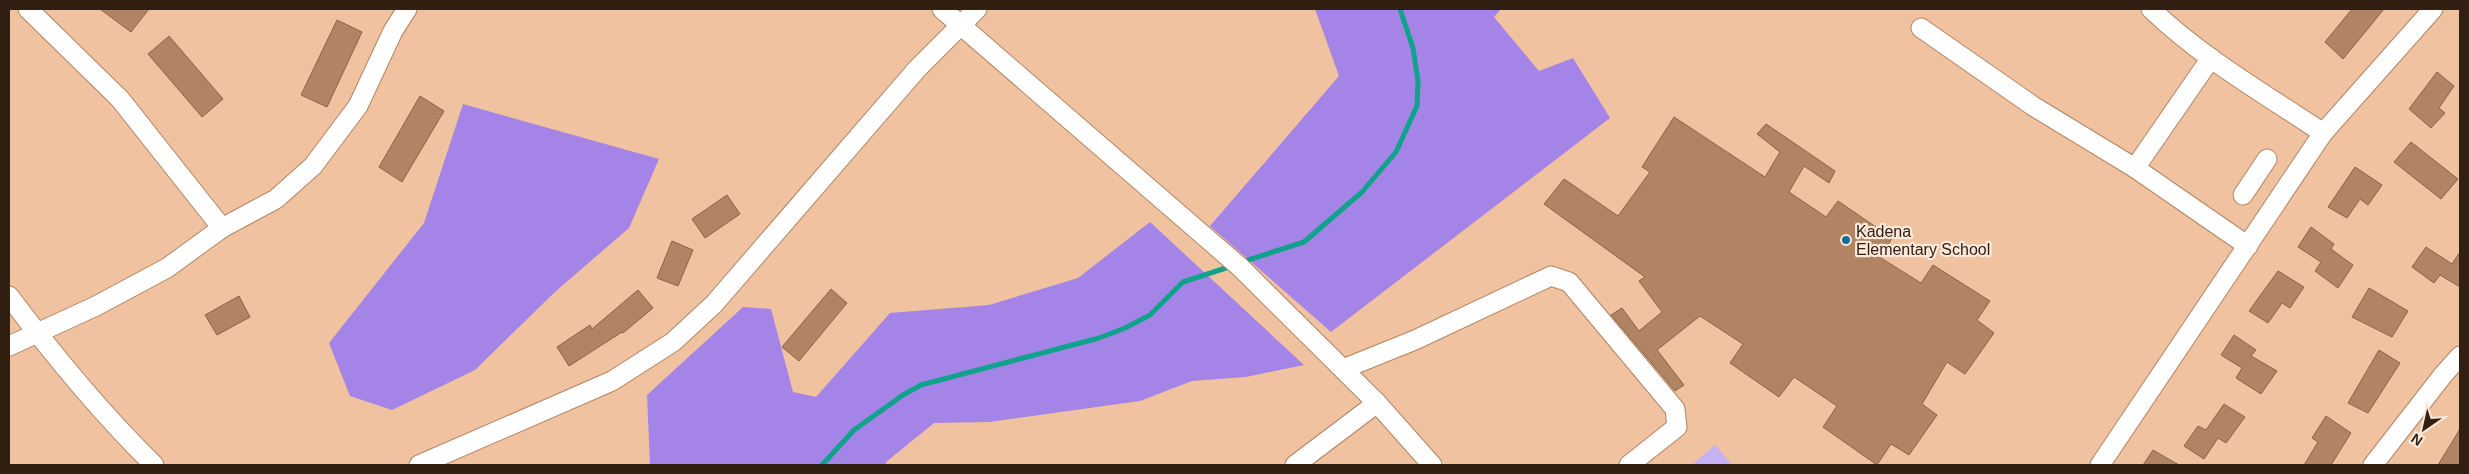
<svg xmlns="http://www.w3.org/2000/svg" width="2469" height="474" font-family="Helvetica,sans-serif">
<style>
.green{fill:#c6b1f7}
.forest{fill:#a584e7}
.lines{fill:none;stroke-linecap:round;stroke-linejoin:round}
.stream{stroke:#0fa38c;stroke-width:5}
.building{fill:#b18564;stroke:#8d6342}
.minor-casing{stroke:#b18564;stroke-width:21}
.minor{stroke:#fff;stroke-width:19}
.poi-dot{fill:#106e9d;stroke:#fde9db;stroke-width:2}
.labels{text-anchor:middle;stroke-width:4.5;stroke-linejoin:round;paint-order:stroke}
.poi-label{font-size:16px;fill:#312012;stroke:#fde9db;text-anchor:start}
</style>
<rect width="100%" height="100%" fill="#f1c29f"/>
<path class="green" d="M1715 445 1732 465H1692Z"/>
<g class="forest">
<path d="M1315 9H1501L1494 17 1539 71 1573 58 1610 118 1331 332 1210 226 1339 76Z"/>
<path d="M463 104 659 159 629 228 556 291 475 370 392 410 350 396 329 343 424 223Z"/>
<path d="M1150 222 1304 365 1246 377 1192 381 1140 401 989 422 934 423 886 462 887 465H650L647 395 743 307 771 309 793 392 816 397 890 313 989 305 1078 278Z"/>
</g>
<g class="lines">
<g class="stream">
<path d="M1242 262 1304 242 1362 192 1396 152 1417 106 1418 81 1413 48 1400 9"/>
<path d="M822 465 854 430 903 395 921 385 1099 338 1125 328 1150 315 1183 282 1232 266"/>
</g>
</g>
<g class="building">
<path d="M100 9H149L131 32Z"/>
<path d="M2352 9H2384L2343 59 2325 42Z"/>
<path d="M337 20 362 32 327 107 301 95Z"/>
<path d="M169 36 223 99 202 117 148 54Z"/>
<path d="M2437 72 2454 86 2439 108 2445 113 2431 128 2409 109Z"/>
<path d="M420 96 444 111 402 182 379 167Z"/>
<path d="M1674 117 1765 177 1780 152 1757 134 1766 124 1835 171 1829 183 1804 166 1789 192 1826 217 1838 201 1892 238 1881 258 1921 283 1933 265 1990 301 1977 320 1994 333 1965 374 1947 362 1922 404 1937 415 1909 455 1891 444 1877 465 1823 427 1837 406 1794 377 1779 397 1730 363 1743 344 1700 316 1657 350 1684 385 1675 391 1611 315 1622 308 1639 331 1662 312 1639 281 1645 277 1544 204 1564 179 1618 216 1650 172 1642 167Z"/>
<path d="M2411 142 2458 179 2441 199 2394 162Z"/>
<path d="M2355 167 2382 185 2368 205 2360 199 2347 218 2328 207Z"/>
<path d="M727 195 740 214 705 238 692 219Z"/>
<path d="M2311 227 2334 244 2331 249 2353 265 2338 288 2315 271 2321 262 2298 247Z"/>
<path d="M672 241 693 250 678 286 657 278Z"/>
<path d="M2426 247 2452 264 2460 252V287L2440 275 2434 283 2412 267Z"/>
<path d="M2278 271 2304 287 2290 308 2282 303 2268 323 2249 311Z"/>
<path d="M2369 288 2408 311 2392 337 2352 317Z"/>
<path d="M831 289 847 303 799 361 782 347Z"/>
<path d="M638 290 653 308 623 333 622 332 569 366 557 347 590 325 592 329Z"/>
<path d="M239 296 250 317 217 335 205 315Z"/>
<path d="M2234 335 2256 350 2251 356 2277 371 2261 394 2236 378 2242 368 2221 355Z"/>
<path d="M2379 350 2400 363 2368 413 2348 403Z"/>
<path d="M2224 404 2245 417 2226 443 2218 438 2204 459 2184 446 2198 426 2206 430Z"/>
<path d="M2326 416 2351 433 2331 465H2304L2318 442 2312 438Z"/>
<path d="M2460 429V465H2438Z"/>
<path d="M2153 450 2179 465H2143Z"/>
</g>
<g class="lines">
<g class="minor-casing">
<g id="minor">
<path d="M28 9 120 99 222 228"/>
<path d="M942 9 1240 267 1377 403 1432 465"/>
<path d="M2151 9C2202 58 2265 94 2323 133"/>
<path d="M1921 28 2033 106 2135 168 2248 246"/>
<path d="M2135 168 2211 58"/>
<path d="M2243 195 2267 159"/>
<path d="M9 296C54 356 101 413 154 465"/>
<path d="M9 346 96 306 167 268 222 228 276 199 313 166 358 106 393 31 407 9"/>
<path d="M1343 369 1415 340 1551 276 1569 282 1675 409 1677 427 1629 465"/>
<path d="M419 465 612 381 673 342 714 304 917 69 977 9"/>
<path d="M1295 465 1377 403"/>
<path d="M2100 465 2323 133 2433 9"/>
<path d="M2373 465 2443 375 2460 356"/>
</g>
</g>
<use href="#minor" class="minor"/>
</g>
<circle class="poi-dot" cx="1846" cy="240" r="5"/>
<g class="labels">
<g class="poi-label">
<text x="1856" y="237">Kadena<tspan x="1856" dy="18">Elementary School</tspan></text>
</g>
</g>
<rect width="2469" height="474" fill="none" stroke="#312012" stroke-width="20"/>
<g transform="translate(2424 429) rotate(214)" stroke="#fde9db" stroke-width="4" paint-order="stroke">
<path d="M0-4L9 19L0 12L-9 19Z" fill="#312012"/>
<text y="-8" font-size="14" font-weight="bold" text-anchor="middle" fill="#312012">N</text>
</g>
</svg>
